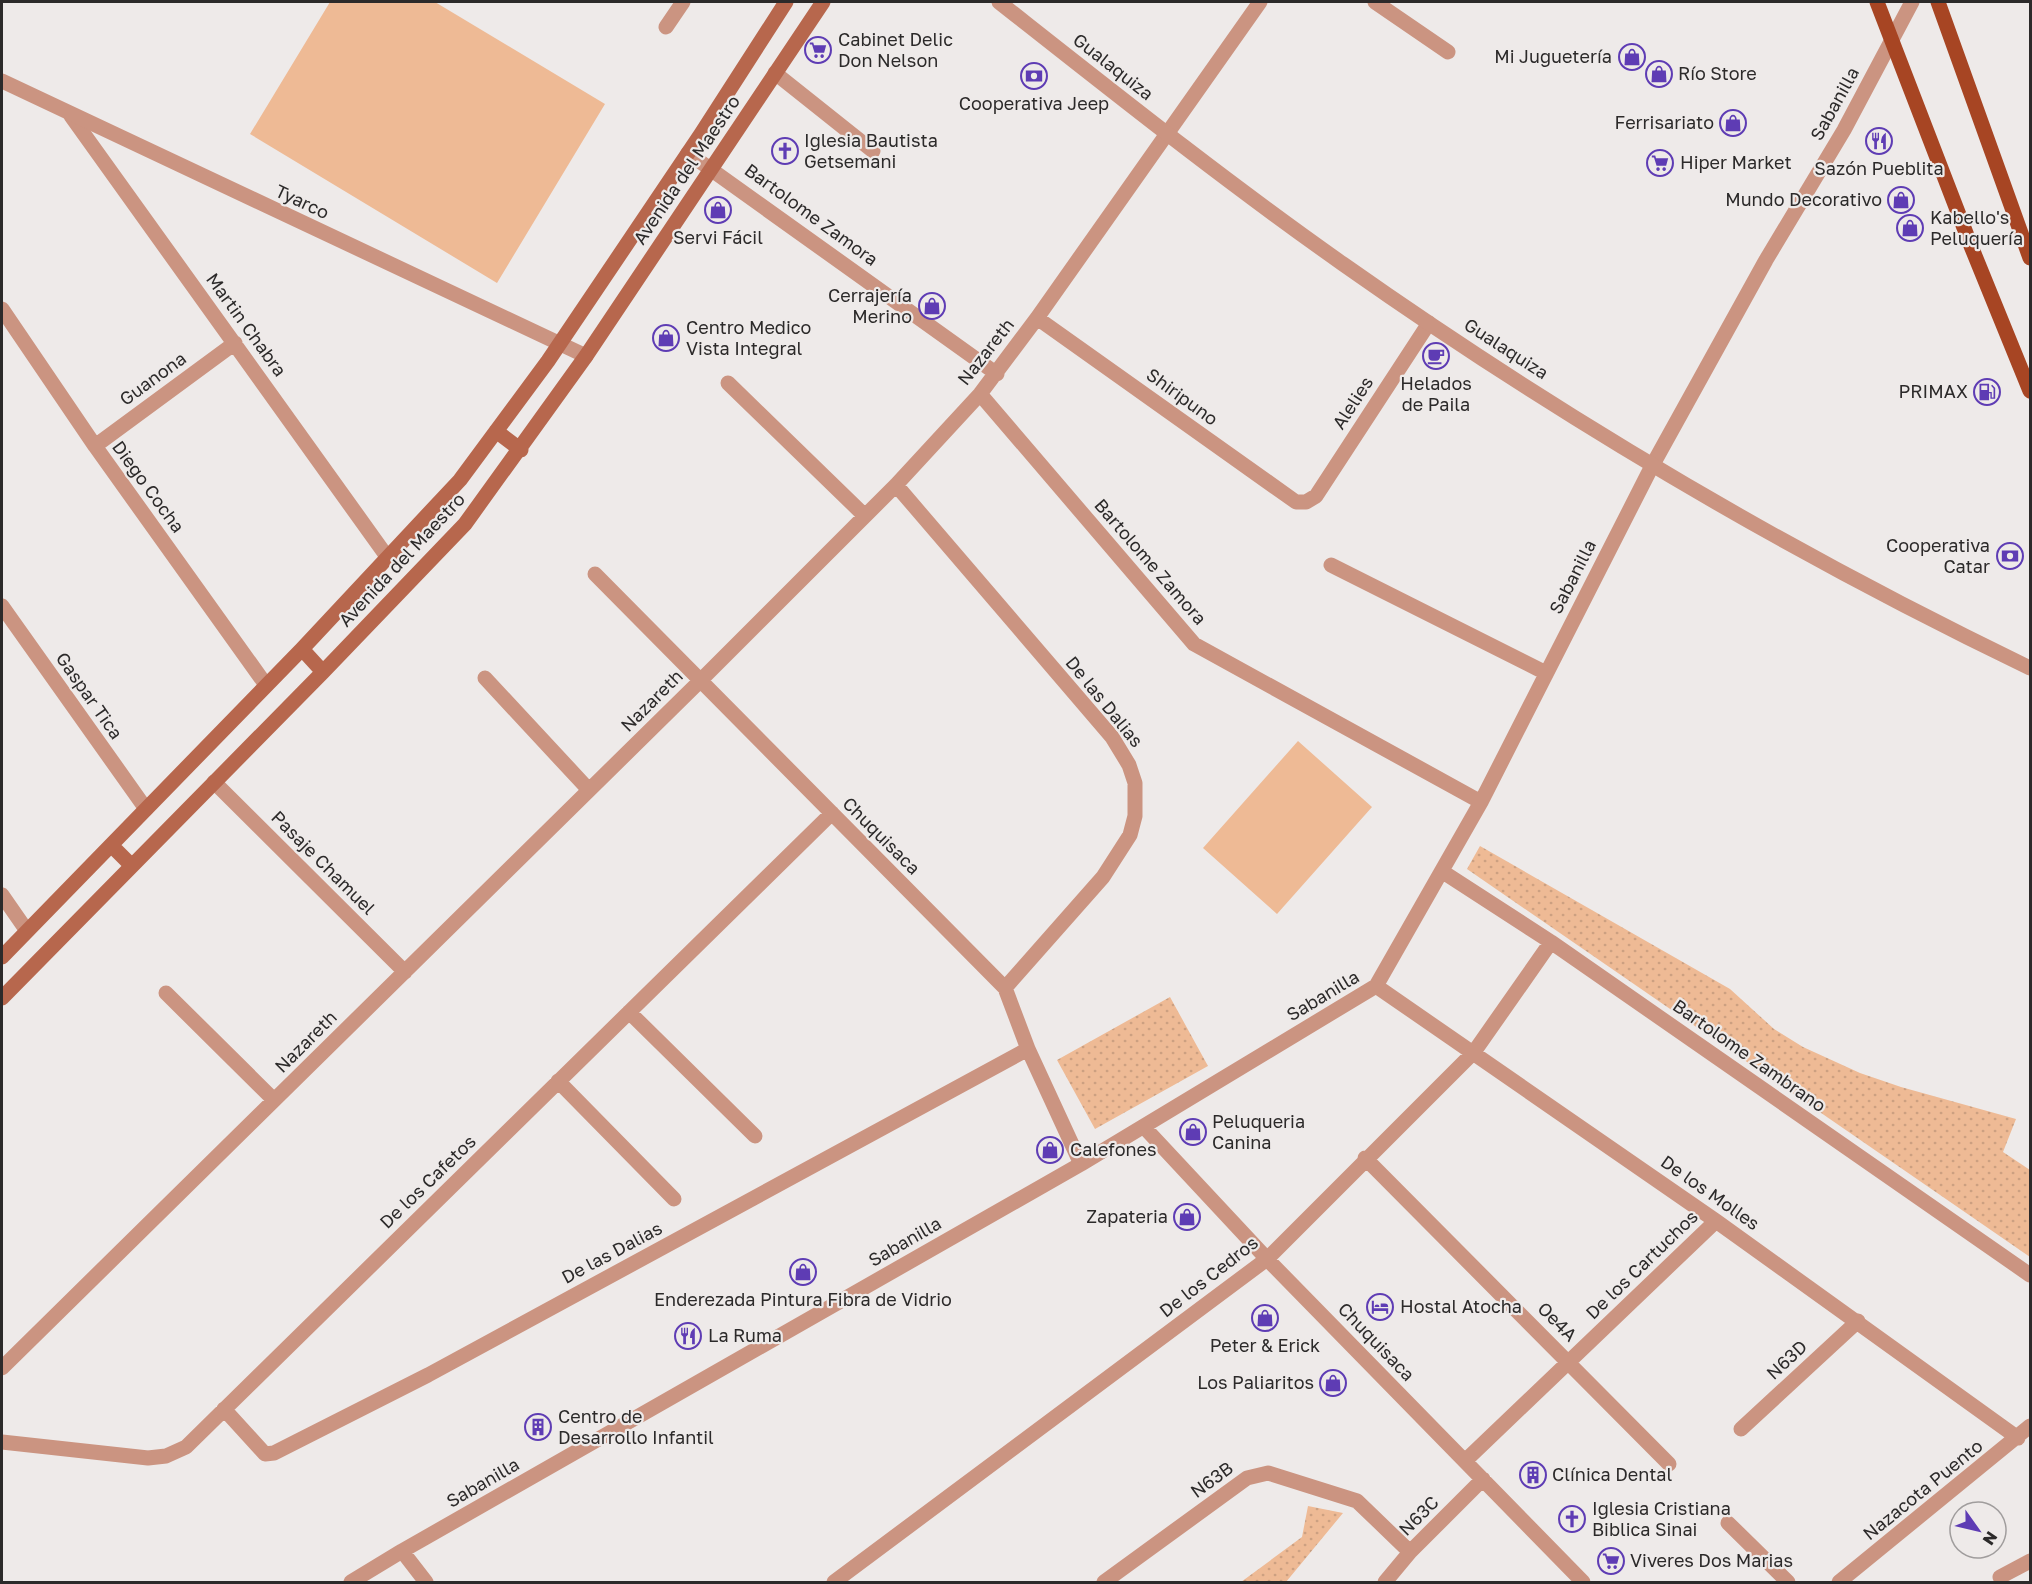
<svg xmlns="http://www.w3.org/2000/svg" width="2032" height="1584" font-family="'Golos Text',sans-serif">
  <defs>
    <pattern id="park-dots" width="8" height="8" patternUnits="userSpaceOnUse" patternTransform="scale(1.5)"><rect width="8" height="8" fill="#eeba95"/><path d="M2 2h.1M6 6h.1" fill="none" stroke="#cca081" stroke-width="1.8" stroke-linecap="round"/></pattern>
  </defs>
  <rect width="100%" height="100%" fill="#eeeae9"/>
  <path fill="#eeba95" d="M330,2h105l170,102 -108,179 -247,-149z
    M1298,741l74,66 -95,107 -74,-66z"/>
  <path fill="url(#park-dots)" d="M1480,846l250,143 44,40 29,18 57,26 41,14 115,32 -13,33 27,18v87l-563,-388z
    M1170,997l38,69 -113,63 -38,-69z
    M1308,1506l35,7 -57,69h-45l61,-45z"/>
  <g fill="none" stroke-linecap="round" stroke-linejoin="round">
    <path stroke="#cb9481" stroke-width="15" d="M1375,2l73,50
      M666,27l17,-25
      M775,73l98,78
      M71,116l317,442
      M688,153l309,221
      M2,309l93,137 171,239
      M1037,318l259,184h10l10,-6 113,-173
      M728,383l137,133
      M980,394l214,250 287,158
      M95,446l140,-103
      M896,485l216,252 17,28 6,18v33l-5,19 -27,42 -98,111
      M1331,565l215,108
      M595,574l410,414 23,61 53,115
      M2,606l144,203
      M485,678l104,112
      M214,782l191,190
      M1443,872l108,70 479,333
      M2,895l25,36
      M1376,986l340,235 302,217
      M166,993l108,107
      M629,1012l126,124
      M558,1081l116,118
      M1144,1127l123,132 316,323
      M1365,1158l304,306
      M2,1368l697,-686 197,-197 84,-91 57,-76 223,-316
      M224,1409l41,45 9,-1 154,-78 600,-326
      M1741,1429l117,-108
      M2,1442l146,16 18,-2 20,-9 646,-634
      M1465,1461l251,-240
      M1728,1523l60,59
      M402,1551l24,31
      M2000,1577l30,-16
      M351,1582l51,-31 679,-387 295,-178 105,-184 171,-336 114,-206 78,-130 68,-128
      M834,1582l433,-323 207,-207 77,-110
      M1104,1582l143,-104 21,-5 89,28 53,51
      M1385,1582l25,-30 73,-73
      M1839,1582l191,-156"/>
    <path stroke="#cb9481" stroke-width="15" d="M999,2c113,89 226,179 344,262 217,153 448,289 687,404
      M2,81l584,275"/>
    <path stroke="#b7674d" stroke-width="15" d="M496,431l25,19
      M302,649l21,23
      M111,845l21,21
      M2,957l300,-308 158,-169 88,-119 153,-227 85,-132
      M2,998l321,-326 142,-148 121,-168 237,-354"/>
    <path stroke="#a74523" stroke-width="15" d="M1877,2l94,244 59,145
      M1938,2l92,256"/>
  </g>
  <defs>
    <symbol id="supermarket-ring" viewBox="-11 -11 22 22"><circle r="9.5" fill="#eeeae9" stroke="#5e3cb4" stroke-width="1.5"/><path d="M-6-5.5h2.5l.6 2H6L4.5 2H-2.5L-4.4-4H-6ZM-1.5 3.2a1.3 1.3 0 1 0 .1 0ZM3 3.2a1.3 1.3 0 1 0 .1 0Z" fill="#5e3cb4"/></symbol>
    <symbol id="shop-ring" viewBox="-11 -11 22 22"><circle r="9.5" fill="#eeeae9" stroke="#5e3cb4" stroke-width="1.5"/><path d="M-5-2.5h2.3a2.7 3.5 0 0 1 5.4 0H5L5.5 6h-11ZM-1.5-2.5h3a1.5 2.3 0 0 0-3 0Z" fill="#5e3cb4"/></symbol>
    <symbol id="bank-ring" viewBox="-11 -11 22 22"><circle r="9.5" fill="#eeeae9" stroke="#5e3cb4" stroke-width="1.5"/><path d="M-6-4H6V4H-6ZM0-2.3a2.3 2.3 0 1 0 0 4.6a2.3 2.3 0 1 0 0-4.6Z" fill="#5e3cb4"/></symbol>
    <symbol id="restaurant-ring" viewBox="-11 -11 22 22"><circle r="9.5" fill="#eeeae9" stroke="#5e3cb4" stroke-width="1.5"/><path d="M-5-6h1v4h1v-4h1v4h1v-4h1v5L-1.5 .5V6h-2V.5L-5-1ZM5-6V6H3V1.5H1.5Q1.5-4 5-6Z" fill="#5e3cb4"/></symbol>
    <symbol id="church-ring" viewBox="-11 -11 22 22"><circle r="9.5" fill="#eeeae9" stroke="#5e3cb4" stroke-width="1.5"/><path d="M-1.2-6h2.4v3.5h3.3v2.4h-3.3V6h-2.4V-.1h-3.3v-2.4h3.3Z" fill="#5e3cb4"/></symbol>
    <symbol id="cafe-ring" viewBox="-11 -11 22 22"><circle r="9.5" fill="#eeeae9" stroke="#5e3cb4" stroke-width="1.5"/><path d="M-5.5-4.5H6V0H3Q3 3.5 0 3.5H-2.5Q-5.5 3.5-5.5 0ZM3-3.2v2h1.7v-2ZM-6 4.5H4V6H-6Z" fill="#5e3cb4"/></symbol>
    <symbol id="fuel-ring" viewBox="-11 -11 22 22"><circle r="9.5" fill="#eeeae9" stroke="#5e3cb4" stroke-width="1.5"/><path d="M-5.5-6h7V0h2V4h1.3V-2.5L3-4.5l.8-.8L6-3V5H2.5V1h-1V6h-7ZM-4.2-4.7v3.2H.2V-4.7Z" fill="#5e3cb4"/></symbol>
    <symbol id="hotel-ring" viewBox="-11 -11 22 22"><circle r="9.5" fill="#eeeae9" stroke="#5e3cb4" stroke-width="1.5"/><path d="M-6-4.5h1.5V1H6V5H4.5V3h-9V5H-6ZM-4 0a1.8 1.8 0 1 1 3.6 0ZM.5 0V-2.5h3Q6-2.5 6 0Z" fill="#5e3cb4"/></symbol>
    <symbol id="building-ring" viewBox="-11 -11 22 22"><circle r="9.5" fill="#eeeae9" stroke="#5e3cb4" stroke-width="1.5"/><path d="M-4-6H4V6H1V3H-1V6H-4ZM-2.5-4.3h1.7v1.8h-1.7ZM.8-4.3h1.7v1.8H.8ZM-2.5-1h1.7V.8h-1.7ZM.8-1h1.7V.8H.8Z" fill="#5e3cb4"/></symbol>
  </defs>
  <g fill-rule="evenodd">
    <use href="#supermarket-ring" x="803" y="35" width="30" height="30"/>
    <use href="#shop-ring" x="1617" y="42" width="30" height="30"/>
    <use href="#shop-ring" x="1644" y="59" width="30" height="30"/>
    <use href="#bank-ring" x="1019" y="61" width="30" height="30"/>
    <use href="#shop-ring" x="1718" y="108" width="30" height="30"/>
    <use href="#restaurant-ring" x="1864" y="126" width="30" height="30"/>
    <use href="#church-ring" x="770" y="136" width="30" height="30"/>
    <use href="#supermarket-ring" x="1645" y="148" width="30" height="30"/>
    <use href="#shop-ring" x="1886" y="185" width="30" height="30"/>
    <use href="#shop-ring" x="703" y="195" width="30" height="30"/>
    <use href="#shop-ring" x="1895" y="213" width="30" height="30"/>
    <use href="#shop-ring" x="917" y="291" width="30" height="30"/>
    <use href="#shop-ring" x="651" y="323" width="30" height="30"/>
    <use href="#cafe-ring" x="1421" y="341" width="30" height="30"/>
    <use href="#fuel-ring" x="1972" y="377" width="30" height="30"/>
    <use href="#bank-ring" x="1995" y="541" width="30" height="30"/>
    <use href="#shop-ring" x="1178" y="1117" width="30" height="30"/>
    <use href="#shop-ring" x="1035" y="1135" width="30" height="30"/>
    <use href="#shop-ring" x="1172" y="1202" width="30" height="30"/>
    <use href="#shop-ring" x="788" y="1257" width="30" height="30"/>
    <use href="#hotel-ring" x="1365" y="1292" width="30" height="30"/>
    <use href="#shop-ring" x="1250" y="1303" width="30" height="30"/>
    <use href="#restaurant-ring" x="673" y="1321" width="30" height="30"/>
    <use href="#shop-ring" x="1318" y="1368" width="30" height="30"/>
    <use href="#building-ring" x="523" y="1412" width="30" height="30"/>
    <use href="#building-ring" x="1518" y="1460" width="30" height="30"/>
    <use href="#church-ring" x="1557" y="1504" width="30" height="30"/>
    <use href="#supermarket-ring" x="1596" y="1546" width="30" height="30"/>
  </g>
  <g text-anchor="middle" stroke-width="4.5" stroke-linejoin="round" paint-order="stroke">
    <g font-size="18" fill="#2c2a2a" stroke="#eeeae9" text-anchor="start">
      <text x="838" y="46">Cabinet Delic<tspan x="838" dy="21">Don Nelson</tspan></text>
      <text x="1612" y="63" text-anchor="end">Mi Juguetería</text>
      <text x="1678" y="80">Río Store</text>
      <text x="1034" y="110" text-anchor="middle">Cooperativa Jeep</text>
      <text x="1714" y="129" text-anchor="end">Ferrisariato</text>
      <text x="804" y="147">Iglesia Bautista<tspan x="804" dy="21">Getsemani</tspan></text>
      <text x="1680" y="169">Hiper Market</text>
      <text x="1879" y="175" text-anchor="middle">Sazón Pueblita</text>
      <text x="1882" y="206" text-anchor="end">Mundo Decorativo</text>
      <text x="1930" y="224">Kabello's<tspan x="1930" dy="21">Peluquería</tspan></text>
      <text x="718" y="244" text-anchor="middle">Servi Fácil</text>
      <text x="912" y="302" text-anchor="end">Cerrajería<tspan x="912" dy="21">Merino</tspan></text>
      <text x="686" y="334">Centro Medico<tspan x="686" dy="21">Vista Integral</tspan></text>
      <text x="1436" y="390" text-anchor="middle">Helados<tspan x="1436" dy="21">de Paila</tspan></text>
      <text x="1968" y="398" text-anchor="end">PRIMAX</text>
      <text x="1990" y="552" text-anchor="end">Cooperativa<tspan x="1990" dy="21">Catar</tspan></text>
      <text x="1212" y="1128">Peluqueria<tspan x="1212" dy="21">Canina</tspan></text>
      <text x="1070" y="1156">Calefones</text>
      <text x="1168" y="1223" text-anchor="end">Zapateria</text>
      <text x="803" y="1306" text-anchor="middle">Enderezada Pintura Fibra de Vidrio</text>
      <text x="1400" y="1313">Hostal Atocha</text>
      <text x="708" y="1342">La Ruma</text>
      <text x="1265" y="1352" text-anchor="middle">Peter &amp; Erick</text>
      <text x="1314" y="1389" text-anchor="end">Los Paliaritos</text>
      <text x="558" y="1423">Centro de<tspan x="558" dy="21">Desarrollo Infantil</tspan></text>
      <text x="1552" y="1481">Clínica Dental</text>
      <text x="1592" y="1515">Iglesia Cristiana<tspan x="1592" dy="21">Biblica Sinai</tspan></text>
      <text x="1630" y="1567">Viveres Dos Marias</text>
    </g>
    <g font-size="18" fill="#2c2a2a" stroke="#eeeae9">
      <text transform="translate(1113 67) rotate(38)" y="6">Gualaquiza</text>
      <text transform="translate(1835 104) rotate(-61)" y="6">Sabanilla</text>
      <text transform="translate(687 170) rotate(-56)" y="6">Avenida del Maestro</text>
      <text transform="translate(302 202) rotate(25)" y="6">Tyarco</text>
      <text transform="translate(811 215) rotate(36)" y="6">Bartolome Zamora</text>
      <text transform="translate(246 325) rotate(54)" y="6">Martin Chabra</text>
      <text transform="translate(1506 349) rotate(33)" y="6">Gualaquiza</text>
      <text transform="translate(986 352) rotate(-52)" y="6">Nazareth</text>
      <text transform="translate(153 379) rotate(-36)" y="6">Guanona</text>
      <text transform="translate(1182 397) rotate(36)" y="6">Shiripuno</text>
      <text transform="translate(1353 403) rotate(-57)" y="6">Alelies</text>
      <text transform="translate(148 487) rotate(54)" y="6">Diego Cocha</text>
      <text transform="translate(402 560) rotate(-47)" y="6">Avenida del Maestro</text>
      <text transform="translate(1150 562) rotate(49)" y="6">Bartolome Zamora</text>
      <text transform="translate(1573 577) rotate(-63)" y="6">Sabanilla</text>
      <text transform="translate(89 696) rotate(55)" y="6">Gaspar Tica</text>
      <text transform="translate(652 701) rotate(-45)" y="6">Nazareth</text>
      <text transform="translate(1104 702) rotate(51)" y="6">De las Dalias</text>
      <text transform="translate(881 836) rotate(45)" y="6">Chuquisaca</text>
      <text transform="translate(323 863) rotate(45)" y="6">Pasaje Chamuel</text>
      <text transform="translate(1323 996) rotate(-31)" y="6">Sabanilla</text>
      <text transform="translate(306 1042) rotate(-45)" y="6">Nazareth</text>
      <text transform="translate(1749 1056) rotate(35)" y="6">Bartolome Zambrano</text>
      <text transform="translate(428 1182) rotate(-44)" y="6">De los Cafetos</text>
      <text transform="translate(1710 1193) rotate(35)" y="6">De los Molles</text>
      <text transform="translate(905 1242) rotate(-30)" y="6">Sabanilla</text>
      <text transform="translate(612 1253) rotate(-28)" y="6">De las Dalias</text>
      <text transform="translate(1642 1265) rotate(-44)" y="6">De los Cartuchos</text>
      <text transform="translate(1209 1277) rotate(-38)" y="6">De los Cedros</text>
      <text transform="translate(1557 1322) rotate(45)" y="6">Oe4A</text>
      <text transform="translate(1376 1342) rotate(46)" y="6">Chuquisaca</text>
      <text transform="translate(1787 1360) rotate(-43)" y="6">N63D</text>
      <text transform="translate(1212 1480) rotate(-36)" y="6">N63B</text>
      <text transform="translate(483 1483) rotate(-30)" y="6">Sabanilla</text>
      <text transform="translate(1923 1490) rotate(-39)" y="6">Nazacota Puento</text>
      <text transform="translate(1419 1516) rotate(-45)" y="6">N63C</text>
    </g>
  </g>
  <rect width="2032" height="1584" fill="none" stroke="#2c2a2a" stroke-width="6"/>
  <g transform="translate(1978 1530) rotate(124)"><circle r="28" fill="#eeeae9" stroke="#a09d9d" stroke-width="1.5"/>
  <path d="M0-4.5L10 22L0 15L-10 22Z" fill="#5e3cb4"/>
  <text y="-9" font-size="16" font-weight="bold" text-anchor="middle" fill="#2c2a2a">N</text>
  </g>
</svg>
